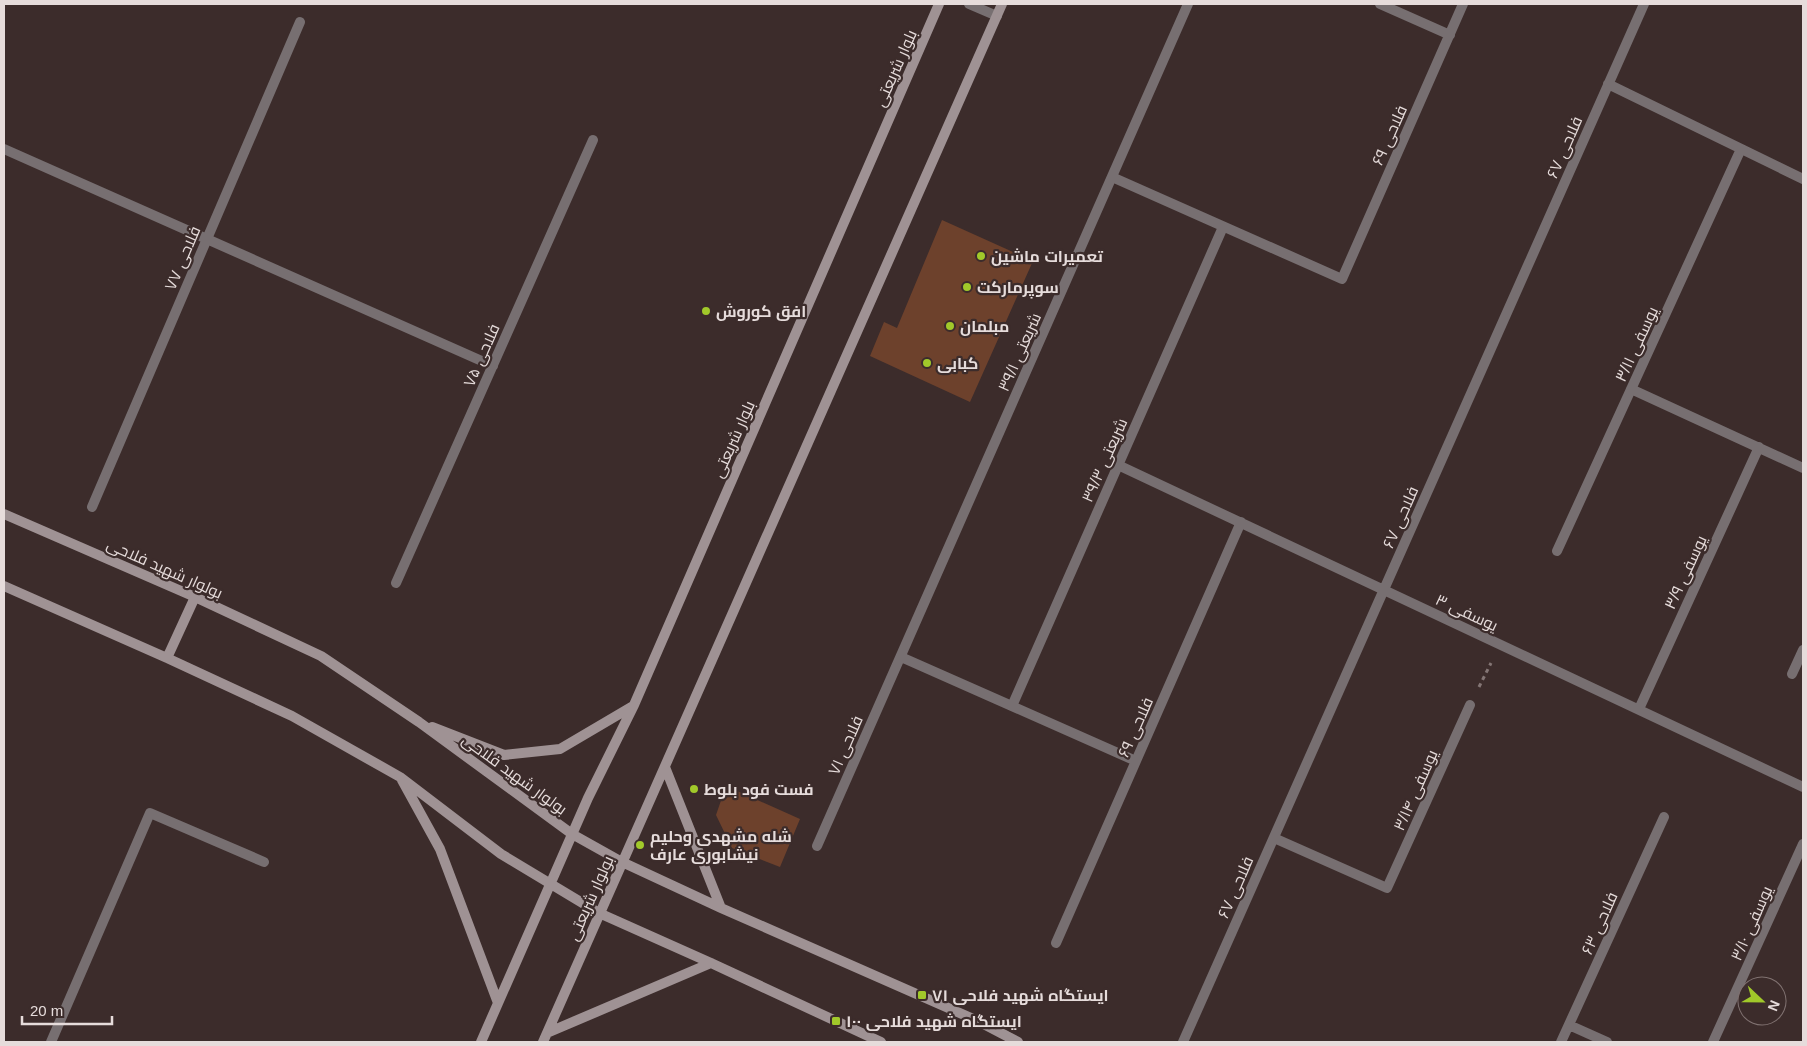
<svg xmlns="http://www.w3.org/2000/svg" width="1807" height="1046" font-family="Arial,Cairo,sans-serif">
  <rect width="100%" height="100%" fill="#3c2c2b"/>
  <path fill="#6d412c" d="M942,220l91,41 -63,141 -100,-46 14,-34 13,6z
    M726,786l74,33 -20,48 -48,-19 -16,-33z"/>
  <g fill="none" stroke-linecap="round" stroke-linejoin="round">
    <path stroke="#847675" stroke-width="3" stroke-dasharray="4 4" stroke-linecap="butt" d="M1479,687l12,-24"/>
    <path stroke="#776f71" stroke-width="10" d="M51,1042l99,-229 114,49"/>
    <path stroke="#776f71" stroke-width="10" d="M969,4l28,12
      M1380,4l70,31
      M1608,84l195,95
      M4,149l489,217
      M1112,177l230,102 121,-275
      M1631,389l172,79
      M1118,465l685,322
      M92,507l208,-485
      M1557,551l184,-402
      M396,583l197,-443
      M901,657l235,104
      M1792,674l11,-24
      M1012,706l211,-479
      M1639,709l120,-262
      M1274,838l113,50 83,-183
      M817,846l371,-842
      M1056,943l185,-421
      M1569,1025l38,17
      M1183,1042l461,-1038
      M1561,1042l103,-225
      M1713,1042l90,-198"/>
    <path stroke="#9f9294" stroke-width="10" d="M4,514l191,83 126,59 98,66 153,112 50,28 99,46 257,113 40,21
      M4,586l163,72 125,58 108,61 101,77 98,59 112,50 170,79
      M167,658l28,-61
      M432,727l72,28 56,-6 73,-43
      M665,767l56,141
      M402,780l38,69 58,154
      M547,1033l164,-70
      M481,1042l107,-244 46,-93 305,-701
      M543,1042l459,-1038"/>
  </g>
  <g fill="#a1c92a" stroke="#3c2c2b" stroke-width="2">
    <circle cx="981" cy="256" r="5"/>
    <circle cx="967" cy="287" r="5"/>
    <circle cx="706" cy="311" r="5"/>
    <circle cx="950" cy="326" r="5"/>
    <circle cx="927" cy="363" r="5"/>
    <circle cx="694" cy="789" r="5"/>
    <circle cx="640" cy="845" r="5"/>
    <rect x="917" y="990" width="10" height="10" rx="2.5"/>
    <rect x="831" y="1016" width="10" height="10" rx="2.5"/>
  </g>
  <g text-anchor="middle" stroke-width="4.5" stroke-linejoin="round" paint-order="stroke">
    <g font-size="16" fill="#e6dcdb" stroke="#3c2c2b">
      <text transform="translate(895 68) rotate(-66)" y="6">بلوار شریعتی</text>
      <text transform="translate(1389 135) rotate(-66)" y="6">فلاحی ۶۹</text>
      <text transform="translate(1564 147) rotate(-66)" y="6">فلاحی ۶۷</text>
      <text transform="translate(182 258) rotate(-67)" y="6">فلاحی ۷۷</text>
      <text transform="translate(1636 344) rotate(-65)" y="6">یوسفی ۳/۱۱</text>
      <text transform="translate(1019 352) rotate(-66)" y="6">شریعتی ۳۹/۱</text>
      <text transform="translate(481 355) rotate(-66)" y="6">فلاحی ۷۵</text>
      <text transform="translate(733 439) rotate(-66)" y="6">بلوار شریعتی</text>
      <text transform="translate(1104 460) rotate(-66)" y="6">شریعتی ۳۹/۳</text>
      <text transform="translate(1400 517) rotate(-66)" y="6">فلاحی ۶۷</text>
      <text transform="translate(165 568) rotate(24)" y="6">بولوار شهید فلاحی</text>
      <text transform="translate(1685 572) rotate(-65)" y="6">یوسفی ۳/۹</text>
      <text transform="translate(1467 612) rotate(25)" y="6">یوسفی ۳</text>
      <text transform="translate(1135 727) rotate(-66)" y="6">فلاحی ۶۹</text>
      <text transform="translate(845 745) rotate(-66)" y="6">فلاحی ۷۱</text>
      <text transform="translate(515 774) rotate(36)" y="6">بولوار شهید فلاحی</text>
      <text transform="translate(1415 790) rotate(-66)" y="6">یوسفی ۳/۱۴</text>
      <text transform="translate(1235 887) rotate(-66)" y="6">فلاحی ۶۷</text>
      <text transform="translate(590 898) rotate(-66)" y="6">بولوار شریعتی</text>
      <text transform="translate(1599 923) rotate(-66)" y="6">فلاحی ۶۳</text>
      <text transform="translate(1751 923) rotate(-66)" y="6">یوسفی ۳/۱۰</text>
    </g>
    <g font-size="16" font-weight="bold" fill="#e6dcdb" stroke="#3c2c2b" text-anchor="start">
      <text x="991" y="262">تعمیرات ماشین</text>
      <text x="977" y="293">سوپرمارکت</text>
      <text x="716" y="317">افق کوروش</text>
      <text x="960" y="332">مبلمان</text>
      <text x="937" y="369">کبابی</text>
      <text x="704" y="795">فست فود بلوط</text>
      <text x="650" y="842">شله مشهدی وحلیم<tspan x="650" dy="18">نیشابوری عارف</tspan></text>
      <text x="932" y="1001">ایستگاه شهید فلاحی ۷۱</text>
      <text x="846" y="1027">ایستگاه شهید فلاحی ۱۰۰</text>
    </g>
  </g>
  <rect width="1807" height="1046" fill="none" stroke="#e6dcdb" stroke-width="10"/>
  <g transform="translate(1762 1001) rotate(112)"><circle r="24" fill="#3c2c2b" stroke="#807271"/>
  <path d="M0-4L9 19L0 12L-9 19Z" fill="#a1c92a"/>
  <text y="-8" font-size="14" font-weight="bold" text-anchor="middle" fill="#e6dcdb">N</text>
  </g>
  <path d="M22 1016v8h90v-8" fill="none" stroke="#e6dcdb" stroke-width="2.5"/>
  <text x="30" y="1016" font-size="15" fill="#e6dcdb" stroke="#3c2c2b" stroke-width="4" paint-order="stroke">20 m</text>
</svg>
